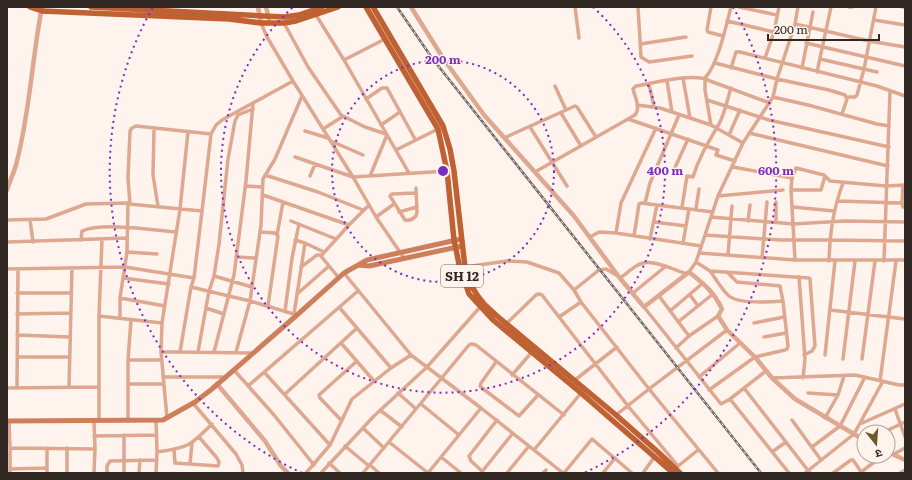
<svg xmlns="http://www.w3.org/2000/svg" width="912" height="480" font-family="Literata,'Noto Sans Devanagari',serif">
  <rect width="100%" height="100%" fill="#fff3ee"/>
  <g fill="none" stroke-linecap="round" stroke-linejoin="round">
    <path stroke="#dda790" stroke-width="3.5" d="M575,7l4,31
      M638,7l3,50 8,5 43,-6
      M711,7l-4,23 1,2 15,4
      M739,7l38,8
      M849,7h3
      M902,7h3
      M316,15l28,45 65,113
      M874,20l31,5
      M727,21l47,11
      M261,23l6,14 26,44 60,96 23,40 28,41
      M284,23l24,44 33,48 24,12 21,7
      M795,24l74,17 36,6
      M806,43l99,23
      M640,44l46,-7
      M765,58l9,-26 5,-25
      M820,59l57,13
      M344,60l41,-21
      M715,63l62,16 52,11 16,5 2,4 -5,15
      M731,68l5,-16h4l137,34 28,10
      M802,68l11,-56
      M817,72l14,-65
      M683,78l7,40
      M667,81l5,31
      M649,84l5,23
      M555,86l11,24
      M773,97l35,8 69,19 12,2
      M847,97h8l2,-2 7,-26 12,-62
      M366,99l16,-11h5l28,51
      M707,100l62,20 120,27
      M637,105l23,3 51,17 32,18
      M561,113l20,33
      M628,119l90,31 -2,5 19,6
      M381,125l19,-13
      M711,125l-6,-35v-12c13,-14 21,-52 26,-71
      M530,127l37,59
      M154,129l-1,46 5,31
      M323,129l19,-12
      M305,131l23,7
      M749,133l139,33
      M729,135l11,-25
      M504,138l71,-32 2,1 19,30
      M331,141l32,14
      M396,150l42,-21
      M295,157l58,20 94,-6
      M733,167l59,11
      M535,172l100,-57c6,-7 0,-18 -2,-26l3,-3c18,-3 59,-14 74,-5l60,22
      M673,172l15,-33
      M265,175l53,17 45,18
      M310,176l5,-12
      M370,176l17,-41
      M903,185l-1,18 1,4h2
      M246,186l16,1
      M416,188l1,24c0,6 -7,9 -12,8l-15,-24 2,-2 24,-1
      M792,190h29l4,-14
      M263,195l86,30
      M718,196l65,-6
      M837,201l65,2
      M776,202v20
      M645,203l5,-20 29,-68
      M129,204l73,7 -8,67
      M130,204l-2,-26 2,-47 2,-3 4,-2 75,8
      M682,207l5,-31 6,1c6,-20 16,-36 26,-53 6,-11 8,-24 12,-36
      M793,207l41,4
      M696,209l3,-20
      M202,211l9,-77 5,-9 6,-5 71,-39
      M399,212l18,-5
      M376,217l18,-13
      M711,217l82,7 52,-3 60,1
      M7,220l39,-1 40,-15 42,-1 -1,49 -7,46v20
      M30,220l3,22
      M291,221l45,18
      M748,221l2,-16
      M654,222l32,4
      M260,232l15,1 3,3 -10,70
      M616,233l5,-30 35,-75
      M277,235l6,-33
      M705,235l76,5h49l75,1
      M634,236l5,-32 2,-1 72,9
      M590,237l9,-5 17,1 85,13
      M650,239l7,-34
      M81,240l1,-9c20,-9 71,-1 94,1
      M295,240l10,3 19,9
      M7,242l120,-4
      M683,243l6,-34
      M127,252l30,2
      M699,253l96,7h110
      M728,255l4,-49
      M321,256l28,-31 20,-20
      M236,257l19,1
      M762,258l5,-56
      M795,260l-4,-71 1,-11 4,-10 28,7 6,6 56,5 19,-1
      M829,261c1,-29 4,-51 14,-78
      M884,261l6,-170
      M696,262l14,9 99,7 1,1 5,67 -3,5 -8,4
      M301,267l16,-12h3l19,23
      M465,267l42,-6 20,1 32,11 15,17 25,-20 7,-1 12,7
      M7,269l118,-2 69,11 -3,9 -11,65 73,1
      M710,271c6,8 12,19 19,25 10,8 42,6 54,5
      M689,272l7,-10 22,-66 25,-53 30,-46 4,-18 18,-55 3,-17
      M344,273l67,82 70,53
      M214,276l38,11
      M799,277l6,82 -2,19
      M123,278l46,6
      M620,278c6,-4 12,-10 18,-13 12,-8 36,5 49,9
      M191,287l59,14 47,14
      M574,290l7,12 68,87 69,84
      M17,293h54
      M633,293l33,-27
      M297,294l32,-28
      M690,295l8,11
      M659,296l30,40
      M120,298l45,8
      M339,307l52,61
      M644,307l77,97 9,-5 36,-28
      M206,308l18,6
      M830,310l75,9
      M285,311l7,-53 7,-34
      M670,311l33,-28
      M17,314l54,-1
      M294,314l11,-71
      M99,316l63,7
      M559,317l22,-15
      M678,322l35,-28
      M754,323l30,-6
      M506,324l30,-29 3,-1 3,1 86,111 50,60
      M17,335l53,2
      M764,337l22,-4
      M341,343l33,38
      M676,348l13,-12 29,-20
      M161,352l1,-29 18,-114 8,-77
      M198,352l11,-61 5,-15 5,-32 9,-85 7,-38 3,-6 15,-6
      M214,352l20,-77 12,-94 7,-77
      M236,352l14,-51 11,-76 2,-46 12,-20 27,-63
      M825,355l10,-94
      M17,357h53
      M843,359l12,-98
      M862,359l13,-98
      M128,360h34
      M496,362l-15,21 -1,3 2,2 37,28 19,-21
      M234,370l40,45 40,50
      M264,372l66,73
      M512,375l20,-23
      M163,377h63
      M699,377l41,-34
      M772,378l83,-3 44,10h6
      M575,380l42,-33
      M880,381l16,-120
      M128,384h36
      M248,386l110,-95
      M17,387l1,-118
      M69,387l3,-119
      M7,388l92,-1
      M744,388l66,85
      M709,390l46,-33 30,-7 2,-1 1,-3 -5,-45 -3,-15 -43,-4 -10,-10
      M398,393l18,16
      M808,393l30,2
      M285,394l72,-66
      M730,399l59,74
      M193,403l43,51 6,11 1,8
      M421,404l38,31
      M895,409l10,28
      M380,410l22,17
      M616,415l33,-26 78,-59
      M167,418l-6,-66h19
      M825,418l13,-23 6,-19
      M94,420l1,29
      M99,420v-104l3,-77
      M128,420v-60l3,-40
      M156,420l1,32 -1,21
      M341,420l-21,-22 -1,-3 38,-34
      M792,420l29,40
      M9,421l1,27 85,1 -1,24
      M860,424l45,-20
      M363,428l21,20
      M884,432l21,-10
      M94,436l62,-1
      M389,442l39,31
      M345,446l24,20
      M812,447l28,-21 25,-49
      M10,448v25
      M47,448v25
      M67,448v25
      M174,450l1,13 43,3 1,-4 -2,-4 -18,-21
      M534,450l47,-57
      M157,452c31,-4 33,-6 55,-28
      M772,452l14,-10
      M894,454l11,-6
      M441,457l20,16
      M329,463l11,10
      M190,464l2,-21
      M370,465l9,8
      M677,467l21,-17
      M10,469l37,-1
      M482,471l-11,-10 -2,-5 28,-36
      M107,473v-7l3,-5 47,-1
      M124,473v-38
      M139,473l1,-13
      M306,473l24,-28 22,-46 39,-31 20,-13
      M321,473l53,-57 53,-49 54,-61
      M363,473l106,-128 3,-1 4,1 88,70
      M428,473l53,-65 82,65
      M481,473l32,-40
      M507,473l22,-27
      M543,473l3,-3
      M564,473l28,-34 40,34
      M603,473l12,-15
      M643,473l12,-17
      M805,473l49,-39 29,-53
      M833,473l18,-13h2l9,13
      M860,473l22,-17
      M900,473l5,-3"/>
    <path stroke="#dda790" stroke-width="4.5" d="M258,7l3,16
      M266,7l3,12
      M411,7l32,51 41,57 90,101 45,61 25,30 45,-35c15,12 25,20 33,37l-4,7 9,14 28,27 17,21 23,21 69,41
      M7,190c3,-10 8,-19 10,-29 13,-50 15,-103 25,-154
      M217,384l48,57 16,25 7,7
      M888,452l17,8"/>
    <path stroke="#cd7f5c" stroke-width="5" d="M359,265l10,1 93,-20
      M7,421l156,-1 32,-18 17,-13 85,-74 47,-42 23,-13 94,-21"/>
    <path stroke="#bf6133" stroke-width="5.5" d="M30,7l12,4 187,8 32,4h23l12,-2 42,-14
      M91,7l193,10 15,-2 23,-8
      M366,7l72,122 9,42 7,69 5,24 10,30 24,26 88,73 92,80
      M373,7l70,119 7,23 4,22 11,96 6,18 6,10 7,9 13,12 119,99 42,37 22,21"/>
    <defs>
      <path id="rail" d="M397,7l35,51 329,415"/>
    </defs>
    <use href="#rail" stroke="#726762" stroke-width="2.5"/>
    <use href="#rail" stroke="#fff3ee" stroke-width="1" stroke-dasharray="3" stroke-linecap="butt"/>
  </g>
  <g fill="none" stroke="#7b2cbf" stroke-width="2" stroke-dasharray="2 4">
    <circle cx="443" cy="171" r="111"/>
    <path d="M593 7A222 222 0 1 1 293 7"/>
    <path d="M302 473A333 333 0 0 1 153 7M733 7A333 333 0 0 1 584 473"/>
  </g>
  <g text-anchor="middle" stroke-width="3" stroke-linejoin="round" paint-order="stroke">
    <rect fill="#fff3ee" stroke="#706560" stroke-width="1" x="441" y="265" width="42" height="22" rx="3"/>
    <g font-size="13" font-weight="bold" fill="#322823">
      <text x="462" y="281">SH 12</text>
    </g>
  </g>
  <circle cx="443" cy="171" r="6" fill="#7b2cbf" stroke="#fff3ee" stroke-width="2"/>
  <g font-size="12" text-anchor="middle" font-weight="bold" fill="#7b2cbf" stroke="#fff3ee" stroke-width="3" stroke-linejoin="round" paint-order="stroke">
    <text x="443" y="64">200 m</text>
    <text x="665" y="175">400 m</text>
    <text x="776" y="175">600 m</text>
  </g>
  <rect width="912" height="480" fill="none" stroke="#322823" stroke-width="16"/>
  <g transform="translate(876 444) rotate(163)"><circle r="19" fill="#fff3ee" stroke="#ada29d"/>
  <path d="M0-3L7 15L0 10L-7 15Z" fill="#6c5927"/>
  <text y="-6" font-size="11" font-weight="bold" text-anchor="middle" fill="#322823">उ</text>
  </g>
  <path d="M768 34v6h111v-6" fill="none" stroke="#322823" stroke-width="2"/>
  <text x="774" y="34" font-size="12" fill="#322823" stroke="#fff3ee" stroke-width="3" paint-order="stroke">200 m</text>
</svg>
